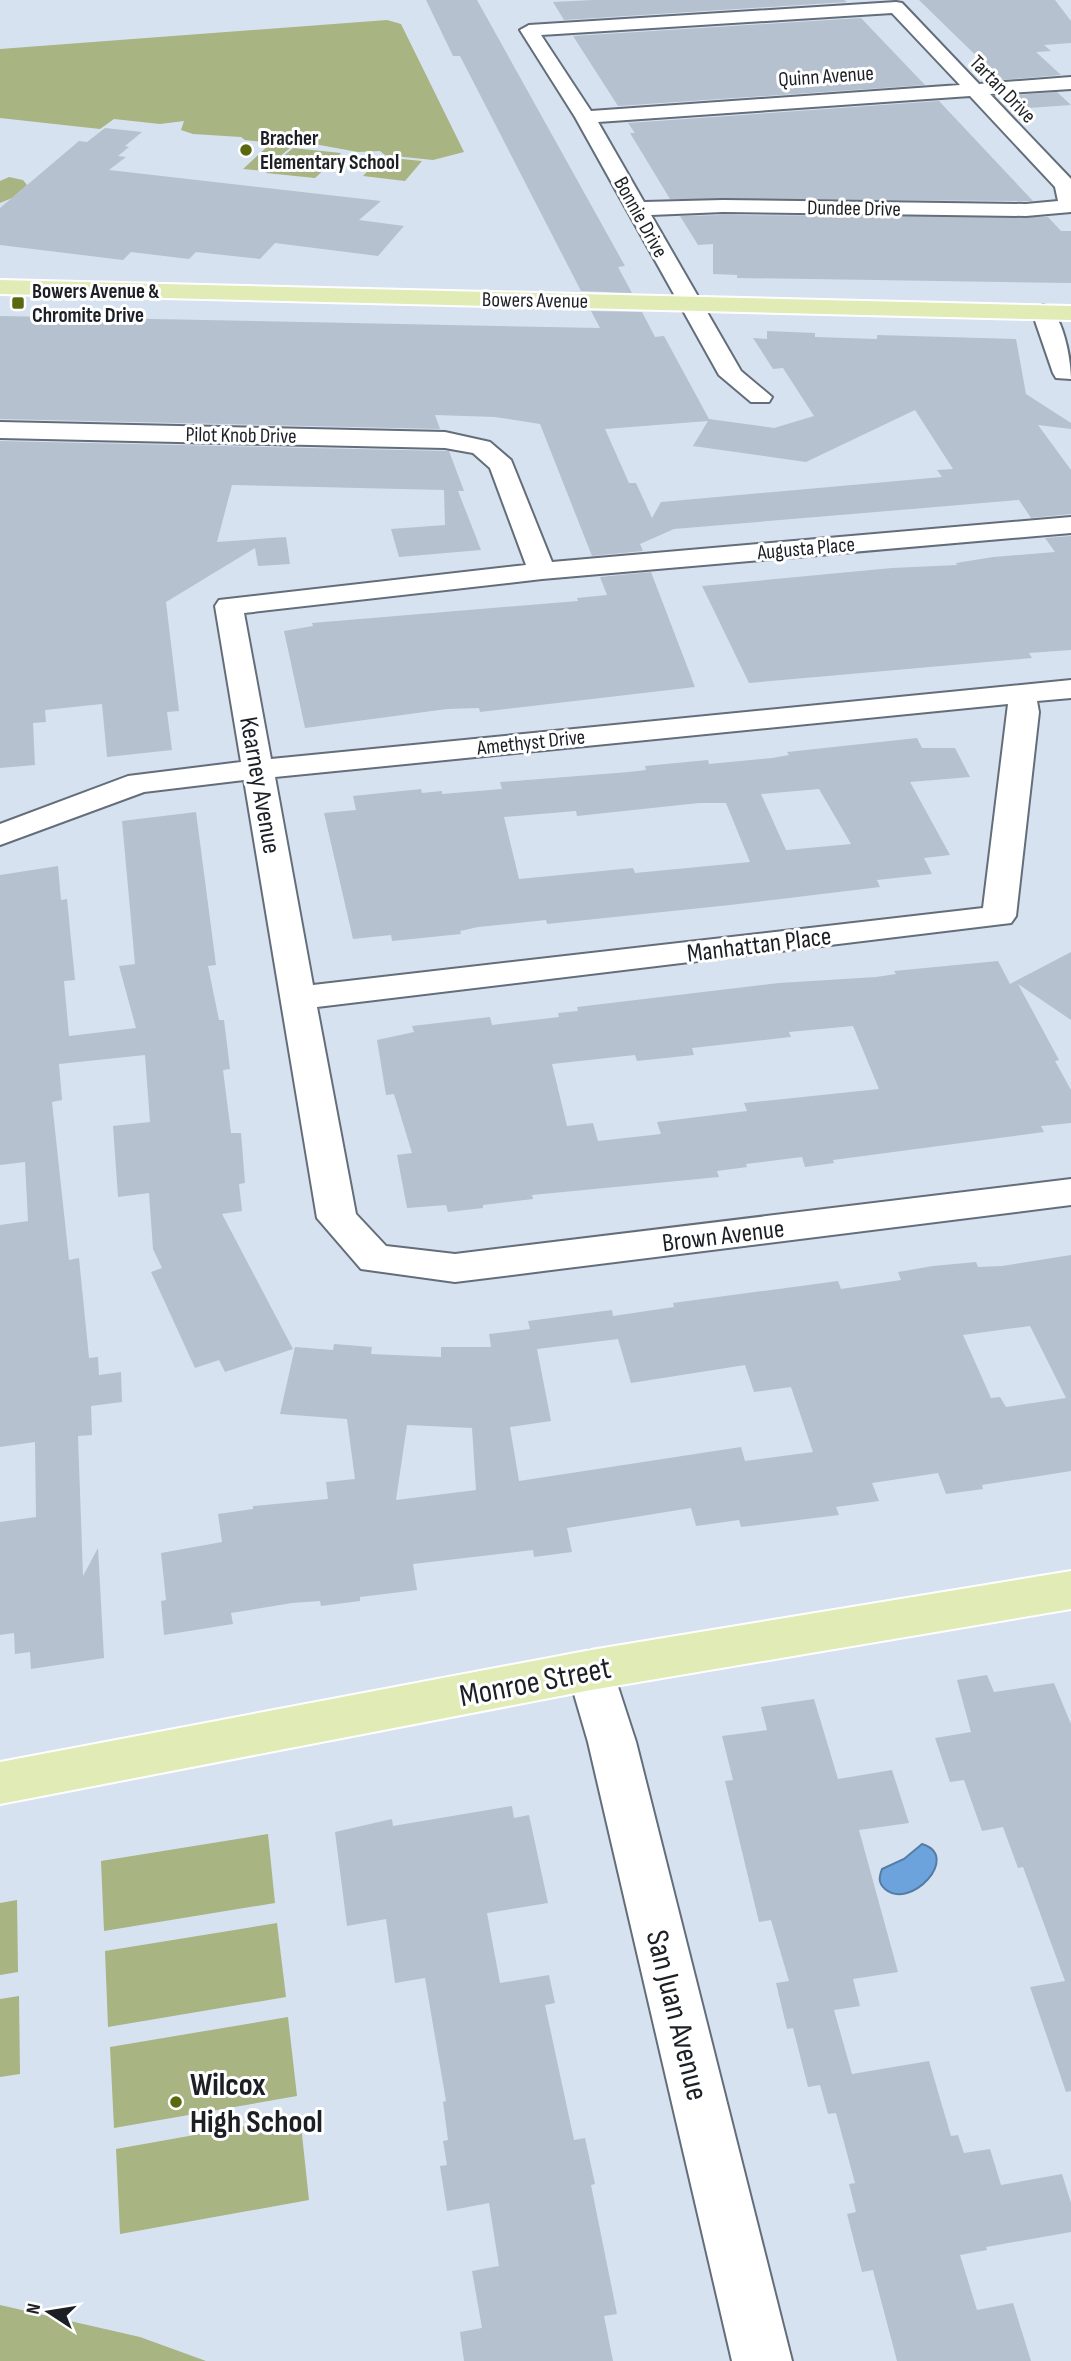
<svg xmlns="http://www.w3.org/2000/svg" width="1071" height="2361" font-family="'Sofia Sans Condensed',sans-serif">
  <rect width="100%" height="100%" fill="#d6e2f0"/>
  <path fill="#a8b481" d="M387,20l14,4 63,128 -31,8 -48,-5 -5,-4 -22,1 -44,-8 -11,2 -58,-6 -4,-3 -48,-3 -12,-4 3,-9 -24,3 -46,-5 -14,10 -100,-11v-69z
    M270,144l21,3 -28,24 -20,-2z
    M293,148l48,5 -12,12 -49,-6z
    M381,157l41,4 -17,20 -42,-5z
    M279,161l49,5 -13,12 -49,-5z
    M9,177l14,3 4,5 -15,13 -12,5v-22z
    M268,1834l7,69 -171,28 -3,-70z
    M17,1900l1,72 -18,3v-72z
    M277,1923l9,74 -178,30 -3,-76z
    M19,1996l1,78 -20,3v-78z
    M288,2017l9,79 -183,32 -4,-81z
    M300,2116l9,84 -189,34 -4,-85z
    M0,2305l140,32 66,24h-206z"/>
  <path fill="#6da3dc" stroke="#557ca5" stroke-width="2" d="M922,1844c40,12 -12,67 -37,45 -7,-6 -6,-12 -3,-20l22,-10z"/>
  <path fill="#b5c1ce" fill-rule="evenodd" d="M426,0h51l148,266 -7,1 14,26 -51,-2 -121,-235h-7z
    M593,0h251l3,2 -283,18 -11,-18z
    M919,0h136l16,21v22l-27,2 7,6 -15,1 25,23 -60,5z
    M861,18l64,67 -307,21 -45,-70z
    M1057,92l14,13 -42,3 -13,-13z
    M939,101l94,100 -363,-2 -40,-66h5l-7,-10z
    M105,128l37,4 -17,14 4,1 -11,9 8,1 -17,13 272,31 -22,19 45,6 -26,30 -103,-13 -15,16 -64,-7 -7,7 -58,-7 -8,8 -123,-15v-37l79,-67 8,1z
    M723,215l325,2 13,14h10v52l-334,-5v-3l-24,-1v-30l-15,1 -18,-29z
    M591,311l51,1 13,25 9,-1 45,83 65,9 40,-12 -31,-48 -10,1 -20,-31 14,1v-8l48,2v4l62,2v-4l139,4 10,55 45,29v6l-33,-4 33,45v44l-40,4 -12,-18 -345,29 -34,15 3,7 -51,5 -52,-132 -45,-7 -60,-2 5,14 -440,-10v-103l600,12zM915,410l38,59 -16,1 5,7 -281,25 -9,16 -16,-35h-7l-24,-54 103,-8 -15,25 113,16z
    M0,441l449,10 15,40h-6l23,59 -82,7 -8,-28 54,-4 -1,-35 -212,-5 -15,57 69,-5 4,27 -32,2 -3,-18 -89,54 13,109 -12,1 5,38 -65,7 -5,-53 -57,6 1,12 -13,1 2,42 -35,3z
    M1071,536v114l-42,3 3,5 -283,25 -47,-97 190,-18 65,-3 -1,-2 37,-6 62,-5 -10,-14z
    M651,572l44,115 -215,25 -1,-4 -32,1 -142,19 -21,-97 29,-5 -1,-3 266,-22 -1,-3 30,-3 -7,-18z
    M917,738l5,10h33l15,29 -60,5 40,73 -26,3 8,16 -55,6 3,7 -150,18 -183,19 -1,-4 -68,7 -18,4 1,3 -69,7 -1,-6 -38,4 -29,-126 32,-3 -3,-14 68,-7 1,4 20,-2v3l60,-5 -2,-7 129,-10 17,-2 -1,-4 63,-6 1,4 63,-6 17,-3 -2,-3zM819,789l32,55 -65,6 -25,-56zM699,803h27l24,59 -115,11 -2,-5 -114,11 -15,-62 72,-6 1,5z
    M196,812l20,153 -8,1 11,54h5l6,49 -7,1 8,63h10l4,50 -6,1 3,27 -20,3 71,135 -68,23 -6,-12 -24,8 -44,-96 11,-4 -9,-19 -4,-56 -31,4 -5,-71 37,-4 -5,-67 -86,9 3,36 -10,2 17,158 10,-2 10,100 9,-1 1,18 22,-3 1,30 -31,4 1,29 -14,1 5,140 15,-28 6,110 -73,11 -1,-17 -15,2 -1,-21 -14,2v-113l36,-5 -1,-75 -35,5v-222l28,-4 -3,-59 -25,3v-290l58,-9 3,34 6,-1 8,81 -11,1 5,55 67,-8 -17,-62 16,-2 -13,-143z
    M1071,952v68l-53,-36 41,76 -4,1 16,29v33l-30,3 3,6 -211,28 1,3 -29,4 -3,-10 -56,7 1,3 -30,4 2,6 -187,18 1,4 -50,6v3l-35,4 -2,-7 -39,3 -10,-53 15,-2 -18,-59 -8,1 -9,-55 37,-8 -2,-6 78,-9 2,8 67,-8 -1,-4 20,-2 -1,-4 202,-24 97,-6 20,-3 -2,-3 104,-10 12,23zM853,1026l26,63 -135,14 3,8 -90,11 4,12 -63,7 -5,-18 -26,3 -15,-62 83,-9 2,6 57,-6 -2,-7 99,-11 -2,-5z
    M1071,1255v216l-89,14 1,4 -37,5 -8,-21 -66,10 7,18 -43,6 3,8 -98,12 -2,-7 -43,6 -5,-18 -124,20 5,24 -38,5 -1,-7 -120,14 4,26 -57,7v4l-39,5 -1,-5 -28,2 -61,10 2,11 -69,11 -3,-34 5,-1 -5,-47 61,-11 -4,-28 35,-5v-3l75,-7 -2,-17 29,-3 -8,-60 -67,-5 15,-67 38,3 1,-6 38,3 -1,7 70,3v-10h50l-2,-13 41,-5 -2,-8 84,-11 1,6 61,-9 -1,-4 165,-22 3,8 60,-9 -3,-8 35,-6 43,-4 2,5 24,-1zM1030,1326l36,72 -60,9 -6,-10 -9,1 -28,-63zM618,1339l13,44 114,-18 9,27 37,-5 22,65 -68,9 -4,-14 -222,34 -9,-54 41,-6 -14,-72zM407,1425l65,3 4,62 -80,10z
    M987,1675l7,17 60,-9 17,41v367l-5,1 -36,-105 35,-6 -42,-114 -5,1 -15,-41 -21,4 -18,-51 -14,2 -15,-44 36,-6 -14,-52z
    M814,1699l24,80 54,-9 17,53 -50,7 39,142 -45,7 7,27 -26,4 18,64 77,-13 22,75 7,-1 6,18 26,-4 11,36 61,-11 9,29v29l-85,15 1,3 -27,5 17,55 36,-7 18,58h-134l-24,-91 -11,2 -15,-58 9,-2 -7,-28 6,-1 -19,-70 -8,1 -8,-29 -12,2 -15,-59 -6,1 -11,-46 13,-2 -18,-61 -12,2 -34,-141 8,-1 -11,-44 45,-6 -6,-23z
    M512,1806l2,12 15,-3 19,88 -61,10 13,70 49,-8 6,28 -10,2 29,135 11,-2 10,46 -4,1 26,129 -13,2 9,45h-149l-4,-29 22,-4 -10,-57 27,-5 -10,-63 -42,8 -7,-45 7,-1 -4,-24 5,-1 -5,-38 3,-1 -21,-123 -30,5 -9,-64 -39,7 -12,-94 57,-13 1,7z"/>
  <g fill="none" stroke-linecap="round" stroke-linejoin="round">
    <defs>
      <path id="minor" d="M896,2l6,1 77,81 92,-7v12l-81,5 81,85v33l-45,4 -303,-4 -72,3 90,156 31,26 -3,5h-18l-32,-27 -144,-258 -55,-87 9,-5zM892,13l68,72 -369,26 -50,-76zM970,96l85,91 3,14 -32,3 -303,-4 -79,2 -46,-80z
        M1043,305c20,5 28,55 28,74l-15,-1 -3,-5 -21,-61z
        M0,422l445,10 45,10 21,18 41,102 519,-45v16l-529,46 -298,34 27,146 800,-79v18l-34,3 2,11 -23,204 -5,7 -694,84 39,207 30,32 69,8 616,-75v26l-616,77 -94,-13 -44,-51 -73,-438 -100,12 -144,53v-21l128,-48 113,-14 -26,-156 4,-6 307,-35 -36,-97 -17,-15 -28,-5 -445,-10zM1008,704l-25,204 -670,77 -38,-208z
        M591,1650l17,6 28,86 156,619h-60l-144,-619 -21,-72 7,-14z"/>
      <path id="major" d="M0,280l1071,26v14l-1071,-26z
        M1071,1571v38l-480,81 -591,114v-42l591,-112z"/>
    </defs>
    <use href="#minor" stroke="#636e7a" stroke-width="4"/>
    <use href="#major" stroke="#fff" stroke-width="4"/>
    <use href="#minor" fill="#fff" fill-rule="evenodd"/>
    <use href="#major" fill="#e0ebb6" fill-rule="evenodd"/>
  </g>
  <g fill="#5a680f" stroke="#fff" stroke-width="2.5">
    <circle cx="246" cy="150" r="7"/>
    <rect x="11" y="296" width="14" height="14" rx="3.5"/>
    <circle cx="176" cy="2102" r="7"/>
  </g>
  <g text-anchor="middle" stroke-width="6" stroke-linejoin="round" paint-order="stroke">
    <g font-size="21" fill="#1c2025" stroke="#fff">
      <text transform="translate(826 76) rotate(-4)" y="7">Quinn Avenue</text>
      <text transform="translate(1003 89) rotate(46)" y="7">Tartan Drive</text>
      <text transform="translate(854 208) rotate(1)" y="7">Dundee Drive</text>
      <text transform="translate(641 217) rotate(61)" y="7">Bonnie Drive</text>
      <text transform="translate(535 300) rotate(1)" y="7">Bowers Avenue</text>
      <text transform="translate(241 435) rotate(1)" y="7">Pilot Knob Drive</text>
      <text transform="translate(806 548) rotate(-5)" y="7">Augusta Place</text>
      <text transform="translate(531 742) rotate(-6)" y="7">Amethyst Drive</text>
    </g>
    <g font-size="21" font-weight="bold" fill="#1c2025" stroke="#fff" text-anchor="start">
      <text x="260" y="145">Bracher<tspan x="260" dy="24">Elementary School</tspan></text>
      <text x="32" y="298">Bowers Avenue &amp;<tspan x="32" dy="24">Chromite Drive</tspan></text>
    </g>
    <g font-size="26" fill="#1c2025" stroke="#fff">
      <text transform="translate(261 785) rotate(80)" y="9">Kearney Avenue</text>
      <text transform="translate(759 944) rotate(-7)" y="9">Manhattan Place</text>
      <text transform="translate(723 1235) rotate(-7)" y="9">Brown Avenue</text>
    </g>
    <g font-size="32" fill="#1c2025" stroke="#fff">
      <text transform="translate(535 1681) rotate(-11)" y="11">Monroe Street</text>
      <text transform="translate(678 2015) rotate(76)" y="11">San Juan Avenue</text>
    </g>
    <g font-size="32" font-weight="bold" fill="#1c2025" stroke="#fff" text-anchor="start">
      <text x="190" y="2095">Wilcox<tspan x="190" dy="37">High School</tspan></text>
    </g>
  </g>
  <g transform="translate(49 2312) rotate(282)" stroke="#ffffff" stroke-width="5" paint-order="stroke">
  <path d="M0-5L12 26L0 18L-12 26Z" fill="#1c2025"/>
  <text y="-10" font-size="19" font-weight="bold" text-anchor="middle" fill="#1c2025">N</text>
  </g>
</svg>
